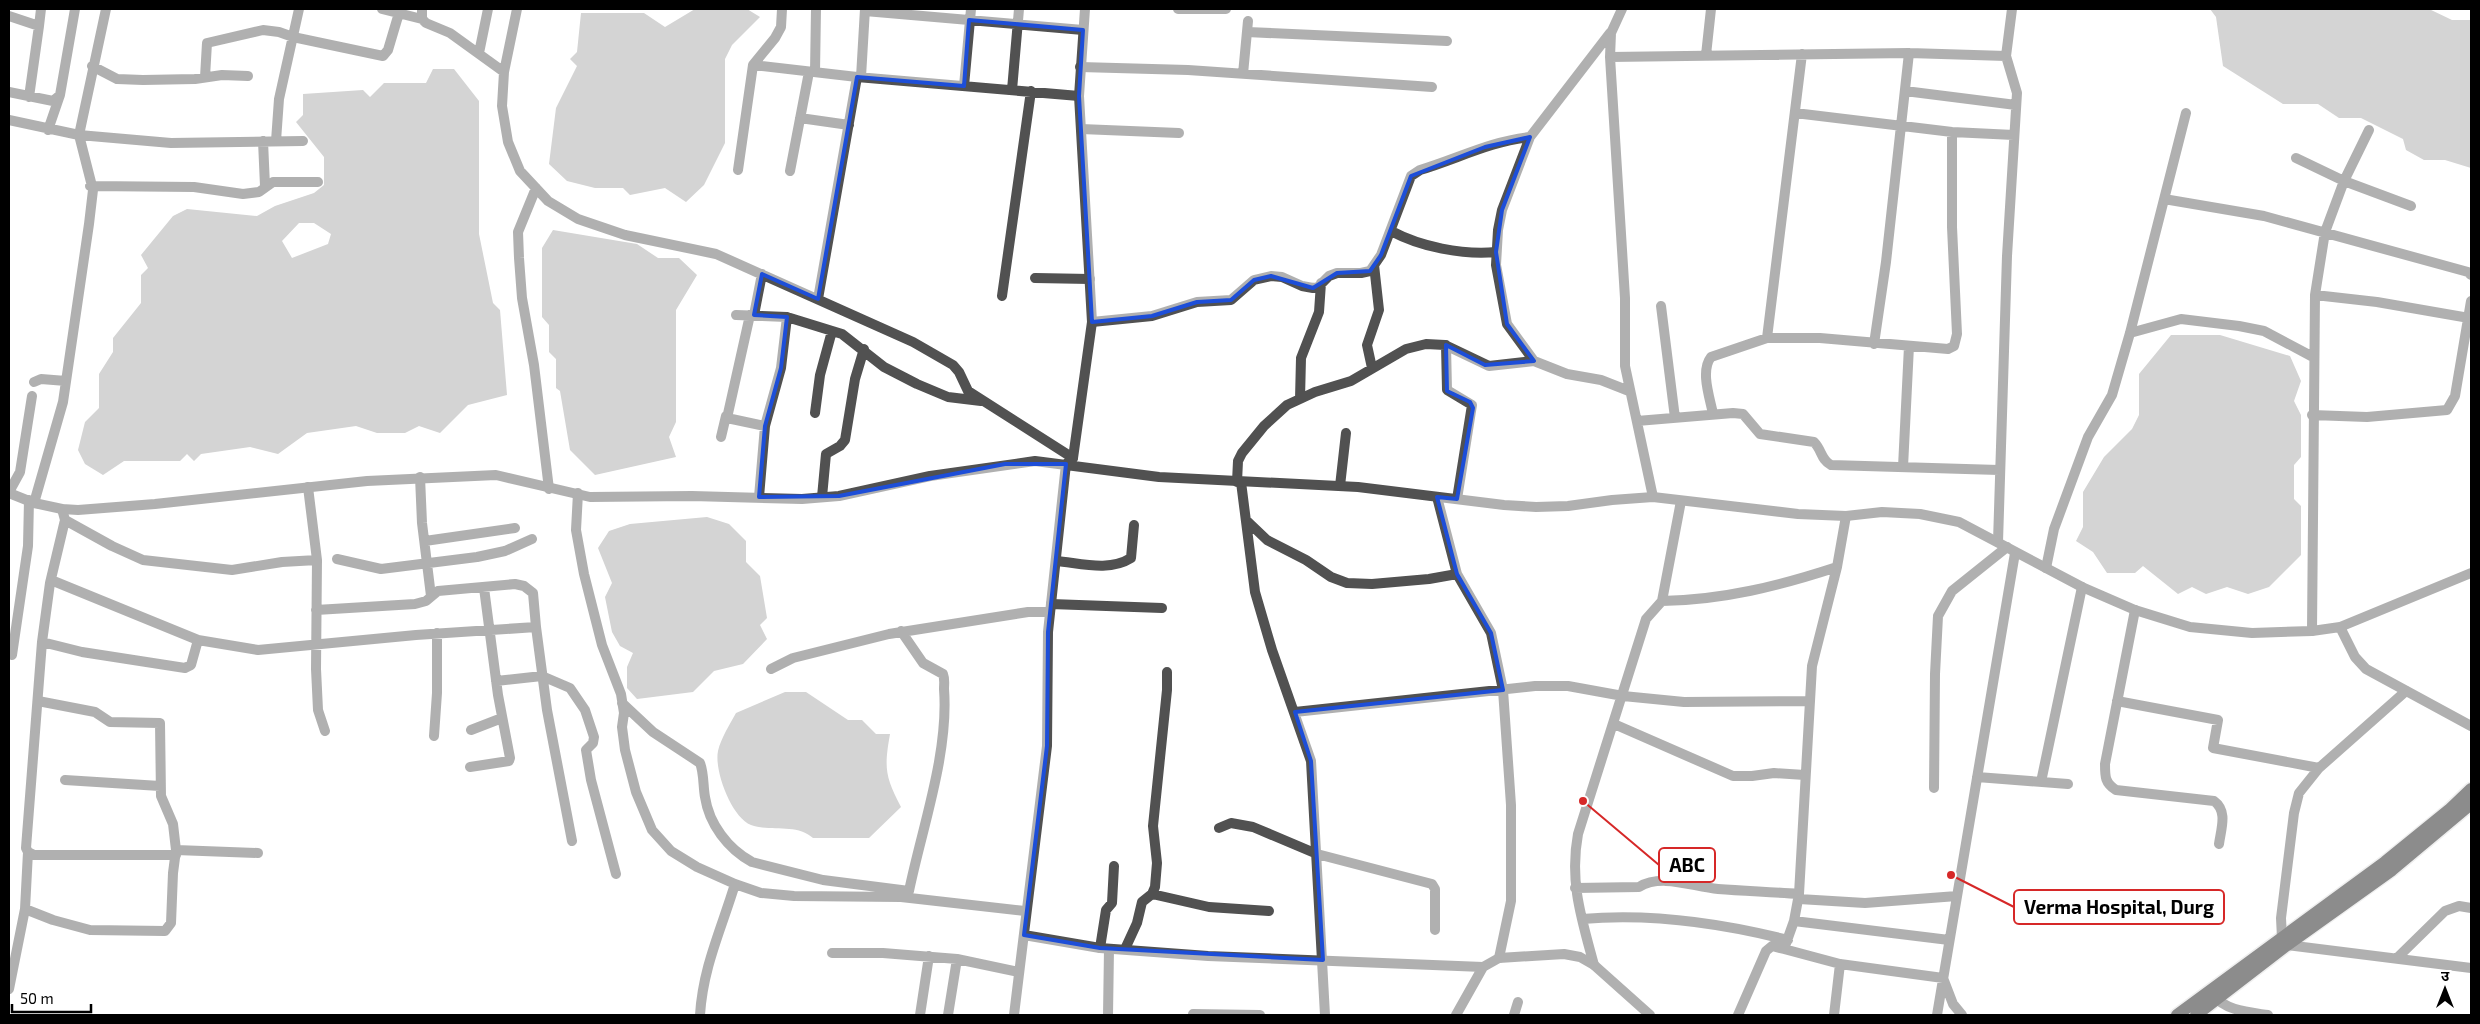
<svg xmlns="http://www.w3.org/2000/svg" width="2480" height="1024" font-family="'Exo 2','Noto Sans Devanagari',sans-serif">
  <rect width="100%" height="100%" fill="#fff"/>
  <path fill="#9f9f9f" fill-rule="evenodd" d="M695,9h52l13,8 -28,28 -7,14v84l-21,42 -18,17 -21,-14 -35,7 -7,-7h-28l-28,-7 -18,-17 7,-56 21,-42 -7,-7 7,-7 4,-39h63l21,14z
    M2210,9h219l23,11h19v148l-26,-8h-21l-18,-10 -3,-11 -42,-21h-22l-21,-14h-35l-60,-38 -7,-49z
    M433,69h21l25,32v133l14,69 7,7 7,85 -39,10 -28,28 -21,-7 -14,7h-28l-21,-7 -49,7 -29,21 -28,-7 -49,7 -7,7 -7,-7 -7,7h-56l-21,14 -18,-11 -7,-14 7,-28 14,-14v-34l14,-22v-14l28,-35v-28l7,-7 -7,-13 32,-39 14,-7 70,7 18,-10 39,-13 10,-8v-28l-28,-35 7,-7v-21l60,-4 7,7 14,-14h42zM299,223h15l17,11 -3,10 -36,14 -10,-17z
    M553,230l84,14 21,14h21l18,17 -21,35v112l-7,15 7,20 -81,18 -25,-25 -10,-59 -4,-3v-29l-7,-7v-27l-7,-8v-69z
    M2171,335h49l70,21 11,25 -7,20 7,14v42l-7,8v34l7,7v49l-32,32 -21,7 -21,-7 -21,7 -14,-7 -14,7 -35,-28 -8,7h-28l-14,-21 -17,-11 7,-14v-35l21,-35 28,-28 7,-14v-41z
    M707,517l22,7 17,17v21l14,14 7,42 -7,7 7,14 -24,25 -29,7 -21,21 -56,7 -10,-11v-21l6,-14 -13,-7 -8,-14 -7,-35 7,-14 -14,-35 11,-17 21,-7z
    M785,692h21l42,28h14l14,14h14c-6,34 -5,42 11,73l-32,31h-56c-16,-15 -42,-6 -62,-13 -20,-8 -37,-55 -33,-74 3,-13 12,-27 18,-38z"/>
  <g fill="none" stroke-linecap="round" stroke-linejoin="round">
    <defs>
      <path id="primary" d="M2177,1015l208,-153 64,-52 22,-21
        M2196,1015l91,-70 105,-75 79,-66"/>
    </defs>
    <use href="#primary" stroke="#dbdbdb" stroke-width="15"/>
    <path stroke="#515151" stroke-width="10" d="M106,9l-27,126 92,8 132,-2
      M382,9l40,10
      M422,9v10l4,4 24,10 54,39
      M517,9l-13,63 -2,34 6,36 12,29 28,30 30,18 47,16 91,19 197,88 40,23 6,7 9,19 105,67
      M1178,9h48
      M1622,9l-11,24 -1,24 15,241v68l28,131
      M865,11l218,19
      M9,16l30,10 -10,71
      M39,26l2,-17
      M1247,32l200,9
      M1610,33l-80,104 -28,73 -4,20 -2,35 11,59 27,37 33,13 34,6 28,11
      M479,53l9,-44
      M1706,55l5,-46
      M1610,57l299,-4 97,3
      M753,65l104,12
      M92,66l25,13 26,1 52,-1 27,-4 26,1
      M1080,67l108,3 244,17
      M815,72l1,-63
      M1243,74l5,-53
      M205,77l2,-34 56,-13 16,2 14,5 90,19 5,-6 11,-37
      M861,77l4,-68
      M964,86l7,-77
      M1012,90l7,-81
      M1905,91l111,14
      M9,92l44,9 7,-6
      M1795,113l157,19 62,3
      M800,118l49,7
      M9,120l70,15 14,55 -4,34 -26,178 -29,101
      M1081,129l98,4
      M48,130l12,-35 15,-86
      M263,141l2,45
      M276,141l3,-42 20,-90
      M2296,158l48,23 67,25
      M738,170l15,-105 22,-27 6,-11 1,-18
      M790,171l19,-99
      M90,186l104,1 49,7 16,-2 14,-10h45
      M536,188l-18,44 1,26 3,40 12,67 15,124
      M2164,199l100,17 204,56 3,3
      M1391,231c30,16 71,24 105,21
      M1035,278l55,1
      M2315,295l62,7 92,16
      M1002,296l29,-205
      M818,299l39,-222 222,19
      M1661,306l14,112
      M736,315l51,2 55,17 42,33 33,17 31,13 33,4
      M750,315l-23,103 38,8
      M754,315l8,-41
      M1092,322l60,-6 45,-14 34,-2 23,-20 17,-4 11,1 20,9 11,2 5,-1 11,-11 8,-3h24l9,-2 11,-16 30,-79 9,-6c37,-11 71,-29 110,-33
      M2130,333l51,-14 58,7 25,5 49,26
      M1767,338l35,-284
      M1874,344l12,-82 23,-209
      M1446,345l1,45 25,15 -15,94
      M1372,368l-5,-23 12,-35 -5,-45
      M34,382l7,-3 25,2
      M1300,399l1,-41 18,-46 2,-29
      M815,413l5,-38 12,-44
      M1713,414c-3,-16 -13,-43 -2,-57l56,-19h53l128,11 6,-3 3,-12 -5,-107v-95
      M2312,415l55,2 80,-7 8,-14 16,-95
      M1637,421l96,-8 10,1 17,20 54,8c8,8 7,18 17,23l168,5
      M721,437l5,-21
      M1903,467l6,-121
      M420,477l2,46 9,73
      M1237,482l1,-21 4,-8 22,-27 23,-21 28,-13 36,-11 55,-32 20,-5 19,1 44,21 45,-5
      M1241,482l14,110 17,58 39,111 14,254
      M1340,486l6,-53
      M308,487l9,73 -1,109 2,41 7,21
      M9,492l11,-20 12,-76
      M578,493l-2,37 8,44 18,71 19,49 3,19 -2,14 3,23 11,42 16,38 19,21 26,16 38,17 26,9 33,3 107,1 124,14
      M759,497l6,-71 16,-58 6,-51
      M822,497l4,-43 14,-8 5,-6 10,-61 9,-30
      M1437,497l20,77 34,59 12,57 8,115v96l-12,57
      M62,509l3,11 -15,63 -8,59 -16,206 2,4 6,3h142
      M65,520l47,26 31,14 89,10 50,-8 35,-2
      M1246,520l21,20 39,20 25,17 16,6 25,1 57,-5 28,-5
      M425,541l90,-13
      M1998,542l9,-286 10,-163 -11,-37 6,-47
      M337,559l44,10 96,-12 28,-6 27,-12
      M1056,561c24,2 53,11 75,-3l3,-33
      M2046,568l8,-39 34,-92 24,-42 18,-62 56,-220
      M51,580l147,60 60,10 158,-15 120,-8 11,83 25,131
      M1662,601l19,-100
      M1051,604l111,4
      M316,610l99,-6 11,-3 12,-10 77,-7 9,2 9,7 3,34
      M2135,610l-30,154c0,13 0,19 11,26l98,11c14,10 7,28 5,43
      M901,631l22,32 20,11c2,5 1,10 1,15 5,64 -22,139 -35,202l-5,4
      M2312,631l3,-336 10,-63 19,-51 25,-51
      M42,642l40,10 103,16 6,-3 7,-25
      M12,655l16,-109 1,-46
      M771,669l22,-11 96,-24 139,-22h22
      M496,681l46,-5 28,12 15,22 9,27 -1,6 -7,7 5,30 25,94
      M2406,691l-87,77 -20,25 -5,20 -13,105 1,20 5,7 184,23
      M2117,701l101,19 -5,28 106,20
      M622,703l31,29 47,31c4,10 3,23 5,34 4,27 23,52 47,65l71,18 86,11
      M1295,712l240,-26h33l55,10 61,6 126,-1
      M1614,724l119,52h19l22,-3 31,2
      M471,730l31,-12
      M434,736l3,-43v-60
      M470,767l39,-6 1,-3 -12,-63 -14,-107
      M1977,777l91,7
      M65,780l95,6
      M2041,782l41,-195
      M1934,788l1,-114 3,-58 14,-25 55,-44
      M1219,828l12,-5 22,4 64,27 115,30 3,5v41
      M176,850l82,3
      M1575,888l64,-1c23,-14 54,0 79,2 27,2 54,3 81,5
      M1152,894l57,13 60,4
      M1799,899l66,4 92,-7
      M25,909l28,11 37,10 75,1 6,-8 2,-50 3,-23 -3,-26 -12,-28 -1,-73 -50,-1 -15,-10 -57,-11
      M1582,919c68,-6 139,4 206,21
      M1794,921l155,19
      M1100,948l6,-38 6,-7 2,-37
      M1125,949l12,-26 5,-21 10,-8 3,-7 2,-24 -4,-37 14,-136v-18
      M1784,949l56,15 103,14 10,26 9,11
      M832,953h51l74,6 62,13
      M2397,958l48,-47 14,-5 12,2
      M1594,965c-12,-45 -25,-83 -16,-131l68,-215 16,-18c61,-1 117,-15 175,-34
      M9,989l16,-80 3,-57
      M2212,994c14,17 35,18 56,21
      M1193,1014l67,1
      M700,1015c3,-48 21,-85 35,-131
      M920,1015l9,-59
      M948,1015l9,-56
      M1108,1015l1,-66
      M1514,1015l4,-13
      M1738,1015l28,-64 6,-5 12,3 10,-28 5,-27 13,-228 25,-99 9,-51
      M1834,1015l6,-51
      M1937,1015l78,-462"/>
    <path stroke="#515151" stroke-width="10" d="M9,493l25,10 28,6 16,1 77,-6 212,-23 129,-6 94,22 102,-1 110,3 37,-3 91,-20 105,-15 124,16 199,10 146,18 32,2 32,-1 44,-6 41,-3 145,17 48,2 36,-4 38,2 39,8 123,65 53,23 55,17 62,6 60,-2 28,-4 131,-54
      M2340,627l15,30 11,12 105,57
      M1024,935l76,13 108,8 275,11 16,-9 65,-4 16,3 14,8 56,50
      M1014,1015l33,-269 1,-114 18,-168 7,-6 19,-136 -13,-226 6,-87
      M1456,1015l27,-48"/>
    <use href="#primary" stroke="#000" stroke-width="12"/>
  </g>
  <path d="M0 0H2480V1024H0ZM969,20l114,10 -4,66 13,226 60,-6 45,-14 34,-2 23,-20 17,-4 42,12 24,-15 33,-2 11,-16 30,-79 74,-29 45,-10 -28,73 -6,42 11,72 27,37 -49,4 -39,-20 1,46 23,11 3,6 -16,91 -20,-2 20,77 34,59 12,57 -208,22 16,49 12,199 -223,-12 -76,-13 23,-189 1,-114 18,-168h-61l-166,32 -80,1 6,-71 16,-58 6,-51 -33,-2 8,-41 56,25 39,-222 107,9z" fill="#fff" fill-opacity=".55" fill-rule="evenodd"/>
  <path fill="none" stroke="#1d4ed8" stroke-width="4" stroke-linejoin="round" d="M969,20l114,10 -4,66 13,226 60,-6 45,-14 34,-2 23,-20 17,-4 42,12 24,-15 33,-2 11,-16 30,-79 74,-29 45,-10 -28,73 -6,42 11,72 27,37 -49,4 -39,-20 1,46 23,11 3,6 -16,91 -20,-2 20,77 34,59 12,57 -208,22 16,49 12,199 -223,-12 -76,-13 23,-189 1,-114 18,-168h-61l-166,32 -80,1 6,-71 16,-58 6,-51 -33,-2 8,-41 56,25 39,-222 107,9z"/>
  <path fill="none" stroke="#d62828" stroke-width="2" d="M1583 801L1659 865M1951 875L2014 907"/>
  <g fill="#d62828" stroke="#fff" stroke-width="2">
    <circle cx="1583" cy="801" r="5"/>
    <circle cx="1951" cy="875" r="5"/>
  </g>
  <g fill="#fff" stroke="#d62828" stroke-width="2">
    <rect x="1659" y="848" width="56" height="34" rx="5"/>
    <rect x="2014" y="890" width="210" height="34" rx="5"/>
  </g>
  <g font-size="19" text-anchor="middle" font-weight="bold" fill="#000">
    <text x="1687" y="872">ABC</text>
    <text x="2119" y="914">Verma Hospital, Durg</text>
  </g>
  <rect width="2480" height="1024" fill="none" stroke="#000000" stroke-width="20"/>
  <g transform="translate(2445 989)" stroke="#ffffff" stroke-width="4" paint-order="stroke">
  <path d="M0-4L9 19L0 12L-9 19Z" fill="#000000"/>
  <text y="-8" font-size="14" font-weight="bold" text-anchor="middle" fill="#000000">उ</text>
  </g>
  <path d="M12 1004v8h79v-8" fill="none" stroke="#000000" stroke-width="2.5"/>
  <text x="20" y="1004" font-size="15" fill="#000000" stroke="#ffffff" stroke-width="4" paint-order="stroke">50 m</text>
</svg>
